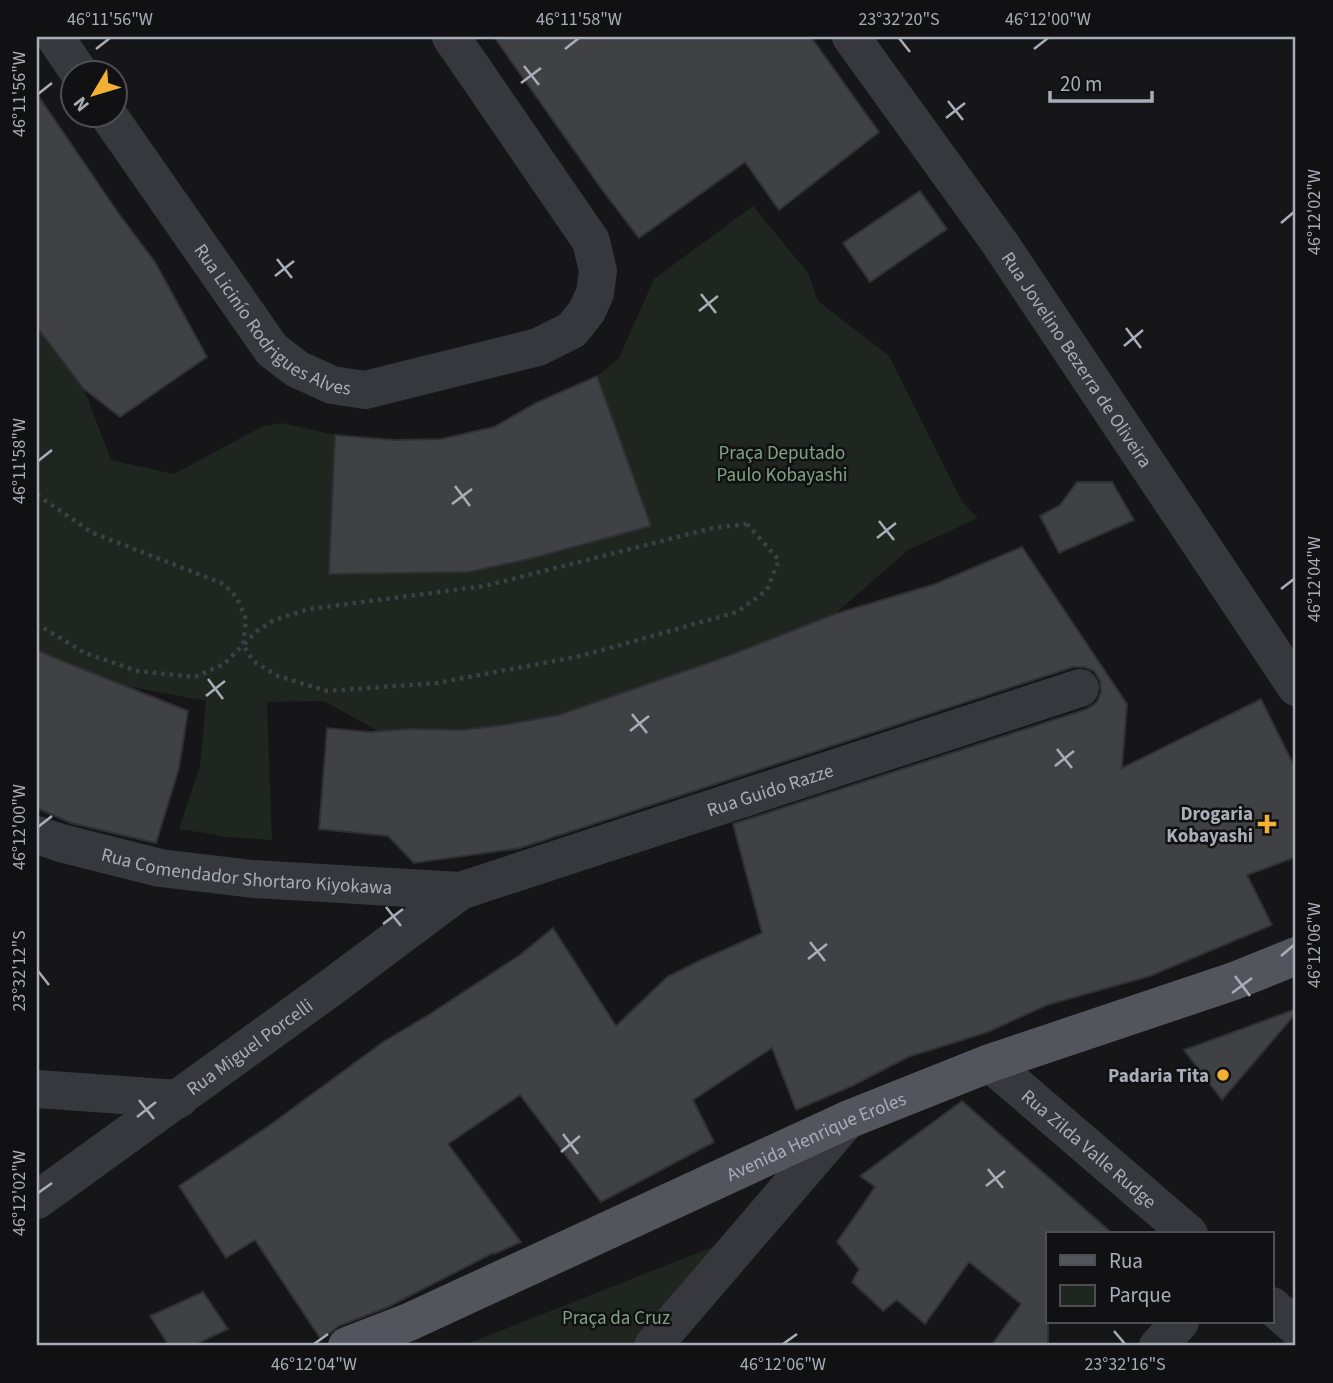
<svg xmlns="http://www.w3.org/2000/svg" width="1333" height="1383" font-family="'Source Sans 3',sans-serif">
  <rect width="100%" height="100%" fill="#161618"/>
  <path fill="#1e261f" d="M753,206l55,67 10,28 71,55 73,146 16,16 -70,32 -73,64 -82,32 -194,69 -55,10 -42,5 -84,1 -54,-30 -57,1 5,138 -44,-3 -49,-8 21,-63 6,-65 -80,-15 -89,-36v-323l47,62 27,71 63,14 89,-48 19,-3 53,12 133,137 87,-19 96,-27 -54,-150 22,-18 35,-79z
    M725,1242l-94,104h-169z"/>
  <path fill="#404145" stroke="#303034" stroke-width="2" d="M494,37h317l68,95 -100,78 -34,-48 -106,76 -36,-47z
    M37,94l82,120 36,48 52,95 -87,60 -37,-29 -46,-61z
    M920,191l27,38 -77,53 -27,-39z
    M597,376l54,150 -122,33 -61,13 -139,2 6,-139 60,5 46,-1 53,-12 42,-24z
    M1077,482h35l22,38 -75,33 -19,-37 20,-11z
    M1022,547l105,157 -5,64 139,-69 35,71v87l-49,18 25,50 -122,51 -103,29 -59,27 -80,25 -56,29 -56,24 -24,-62 -79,52 21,42 -113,60 -81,-107 -72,49 73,98 -27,12 -1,-1 -105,54 -49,19 -10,8 -9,4 -65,-98 -29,18 -47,-72 91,-61 113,-83 47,-28 90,-59 33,-27 63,98 51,-49 32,-16 63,-28 -29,-109 354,-115 10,-7 4,-10 -1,-11 -6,-10 -10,-4h-11l-553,181 -106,15 -26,-27 -69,-7 8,-101 43,4 37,-3 55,1 42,-5 55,-10 169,-59 107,-42 100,-30z
    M37,650l18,8 133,53 -9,57 -23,75 -85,-20 -34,-15z
    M1296,1009v4l-74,87 -38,-50z
    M962,1101l151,133h-65v112h-57l30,-42 -52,-42 -44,62 -28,-24 -14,11 -31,-29 7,-13 -22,-27 38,-55 -15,-11z
    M203,1292l25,37 -36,17h-23l-19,-30z"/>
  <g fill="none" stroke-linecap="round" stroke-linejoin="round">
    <path stroke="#3d3f44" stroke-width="4.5" stroke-dasharray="3.5 5" stroke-linecap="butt" d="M37,495l56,38 131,51 13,14 9,21 -3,26 -19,19 -29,13 -58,-6 -52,-18 -48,-29
      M747,524l32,36 -12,30 -30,22 -156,44 -144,27 -110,8 -49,-15 -25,-15 -10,-16 14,-14 17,-11 35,-11 176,-23 228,-58z"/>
    <g stroke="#37383d" stroke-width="38">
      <path d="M55,37l25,37"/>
      <path id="s1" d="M851,37l148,205 297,445"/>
      <path id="s2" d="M109,116l163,234 25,19 35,16 33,5 173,-43 34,-17 15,-19 8,-18 3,-22 -7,-30 -140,-204"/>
      <path id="s3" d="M37,835l24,8 99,25 93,11 207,12"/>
      <path id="s4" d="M990,1063l199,171"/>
      <path d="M37,1089l142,10"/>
      <path id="s5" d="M37,1200l292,-211 131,-98 620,-203"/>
      <path d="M1272,1306l24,21"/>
      <path d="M653,1346l194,-226"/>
      <path d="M1158,1346l22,-24"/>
    </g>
    <path stroke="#53555c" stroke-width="38" id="s6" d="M347,1346l62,-24 438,-202 143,-57 244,-82 62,-25"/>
  </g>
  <path fill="none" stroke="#a8adb8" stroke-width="2.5" d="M899,38l11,14M96,49l14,-11M565,49l14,-11M1034,49l14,-11M524,66l15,19M521,83l20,-15M38,94l14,-11M948,101l15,19M946,118l19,-15M1281,223l13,-11M277,259l15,19M275,276l19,-15M701,294l15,19M699,311l19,-15M1126,328l15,20M1124,346l19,-16M38,461l14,-11M455,486l15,20M452,504l20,-15M879,521l15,19M877,538l19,-15M1281,589l13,-10M208,679l15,20M206,696l19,-15M632,714l15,19M630,731l19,-15M1057,749l15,19M1055,766l19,-15M38,827l14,-11M386,907l15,19M383,924l20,-15M810,942l15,19M1281,956l13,-11M808,959l19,-15M38,971l11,14M1235,976l15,20M1232,993l20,-15M139,1100l15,19M137,1117l19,-15M563,1134l15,20M561,1152l19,-16M988,1169l15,19M986,1186l19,-15M38,1193l14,-10M1114,1331l11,13M314,1344l14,-10M783,1344l14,-10"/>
  <g fill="#f2b134" stroke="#111113" stroke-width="2.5">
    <path d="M1263.5 813.5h7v7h7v7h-7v7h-7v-7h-7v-7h7z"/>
    <circle cx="1223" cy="1075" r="7"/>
  </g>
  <g text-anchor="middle" stroke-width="5" stroke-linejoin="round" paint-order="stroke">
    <g font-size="19" fill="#a8adb8" stroke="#111113">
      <text dy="7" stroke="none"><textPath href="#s2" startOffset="266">Rua Licinío Rodrigues Alves</textPath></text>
      <text dy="7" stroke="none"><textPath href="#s1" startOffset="394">Rua Jovelino Bezerra de Oliveira</textPath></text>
      <text dy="7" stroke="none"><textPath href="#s5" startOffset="850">Rua Guido Razze</textPath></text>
      <text dy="7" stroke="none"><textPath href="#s3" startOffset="214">Rua Comendador Shortaro Kiyokawa</textPath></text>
      <text dy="7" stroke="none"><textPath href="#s5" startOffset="262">Rua Miguel Porcelli</textPath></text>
      <text dy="7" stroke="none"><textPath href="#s6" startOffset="514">Avenida Henrique Eroles</textPath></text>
      <text dy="7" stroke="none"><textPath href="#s4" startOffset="131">Rua Zilda Valle Rudge</textPath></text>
    </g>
    <g font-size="19" fill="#7fa381" stroke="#111113">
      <text x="782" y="459">Praça Deputado<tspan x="782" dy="22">Paulo Kobayashi</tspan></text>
      <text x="616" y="1324">Praça da Cruz</text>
    </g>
    <g font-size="19" font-weight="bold" fill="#a8adb8" stroke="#111113" text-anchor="end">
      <text x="1253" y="820">Drogaria<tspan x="1253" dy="22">Kobayashi</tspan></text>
      <text x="1209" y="1082">Padaria Tita</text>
    </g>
  </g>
  <rect width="1333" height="1383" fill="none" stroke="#111113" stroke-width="77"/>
  <rect x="1046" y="1232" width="228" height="91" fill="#111113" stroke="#4d4f55" stroke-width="2"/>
  <rect x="1060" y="1255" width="35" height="10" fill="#53555c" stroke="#4d4f55" stroke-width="2"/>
  <text x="1109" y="1268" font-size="21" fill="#a8adb8">Rua</text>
  <rect x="1060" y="1285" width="35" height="21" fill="#1e261f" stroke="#4d4f55" stroke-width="2"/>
  <text x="1109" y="1302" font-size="21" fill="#a8adb8">Parque</text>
  <g transform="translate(94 94) rotate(232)"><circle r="33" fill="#111113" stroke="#4d4f55" stroke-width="2"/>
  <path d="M0-5L12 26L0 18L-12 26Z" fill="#f2b134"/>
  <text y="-10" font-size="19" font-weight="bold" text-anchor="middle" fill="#a8adb8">N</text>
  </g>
  <path d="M1050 91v10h102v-10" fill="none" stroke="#a8adb8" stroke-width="3.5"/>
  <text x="1060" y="91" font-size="21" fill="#a8adb8" stroke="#111113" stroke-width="5" paint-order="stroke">20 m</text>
  <rect x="38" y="38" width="1256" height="1306" fill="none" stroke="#a8adb8" stroke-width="2.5"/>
  <g font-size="18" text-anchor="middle" fill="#a8adb8">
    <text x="110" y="25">46°11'56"W</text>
    <text x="579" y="25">46°11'58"W</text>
    <text x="899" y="25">23°32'20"S</text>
    <text x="1048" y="25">46°12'00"W</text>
    <text transform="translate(19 94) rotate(-90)" y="6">46°11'56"W</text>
    <text transform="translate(1314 212) rotate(-90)" y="6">46°12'02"W</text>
    <text transform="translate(19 461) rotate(-90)" y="6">46°11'58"W</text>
    <text transform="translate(1314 579) rotate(-90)" y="6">46°12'04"W</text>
    <text transform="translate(19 827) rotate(-90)" y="6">46°12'00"W</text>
    <text transform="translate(1314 945) rotate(-90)" y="6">46°12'06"W</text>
    <text transform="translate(19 971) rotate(-90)" y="6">23°32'12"S</text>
    <text transform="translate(19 1193) rotate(-90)" y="6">46°12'02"W</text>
    <text x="314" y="1370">46°12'04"W</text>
    <text x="783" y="1370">46°12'06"W</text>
    <text x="1125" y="1370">23°32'16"S</text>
  </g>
</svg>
